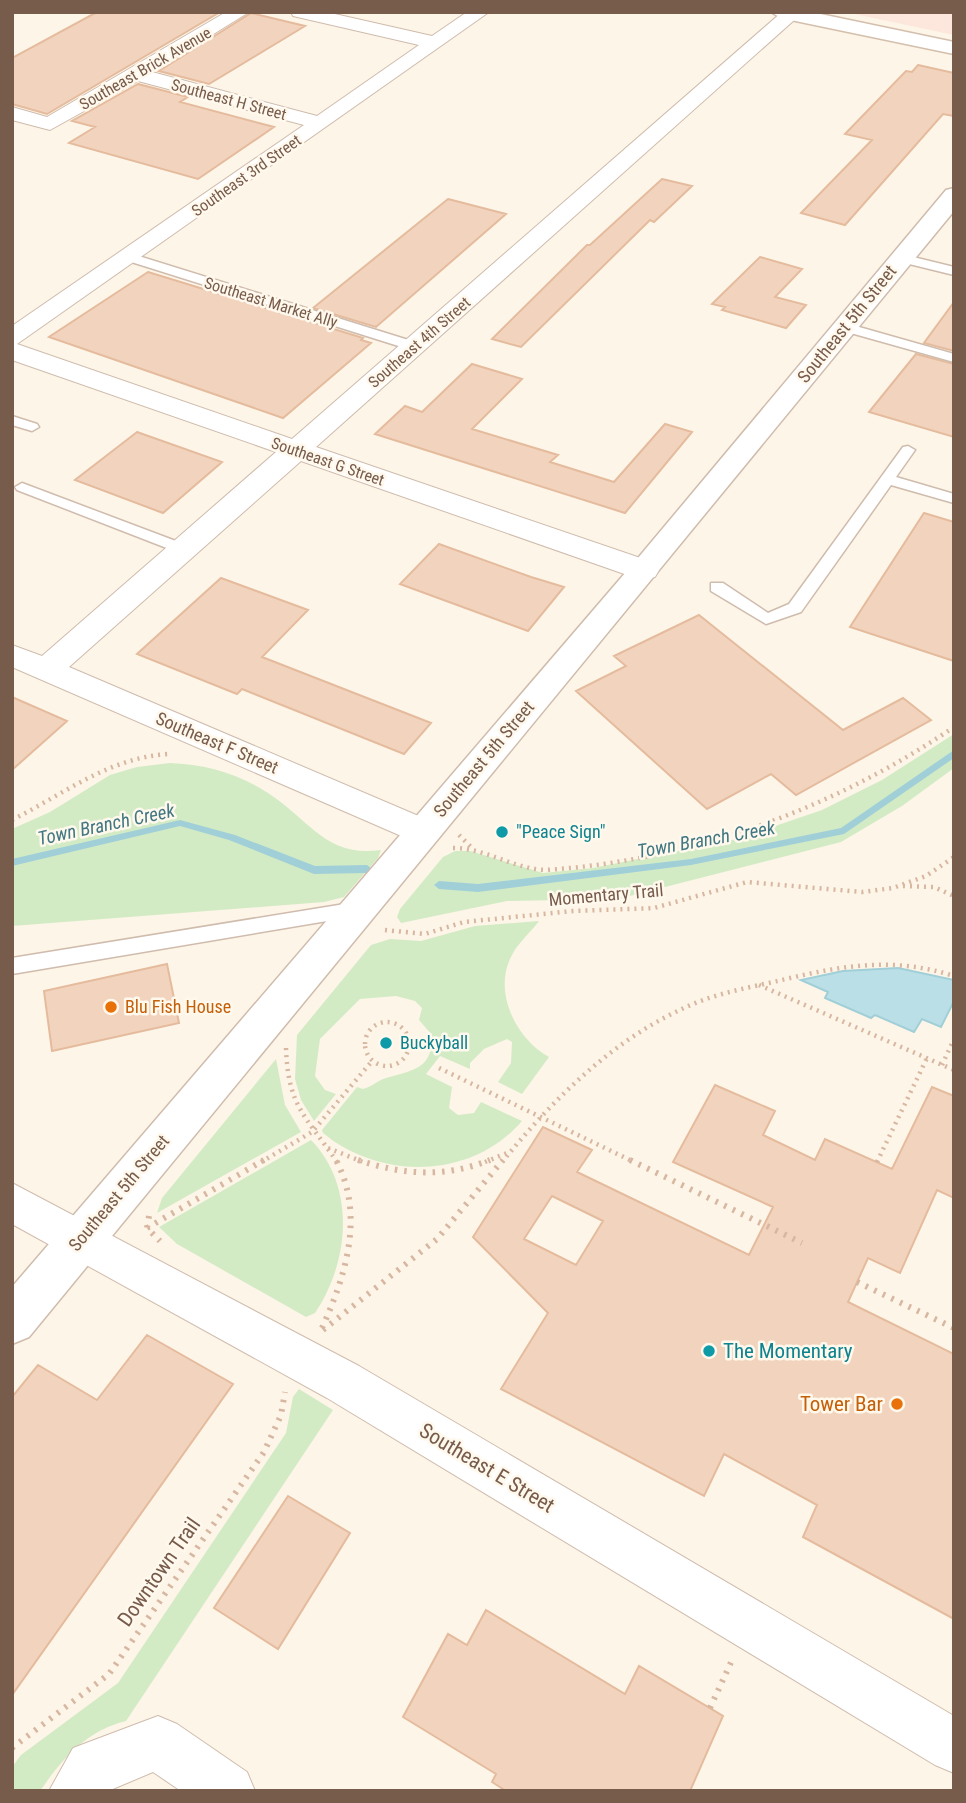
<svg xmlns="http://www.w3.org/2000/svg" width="966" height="1803" font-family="'Roboto Condensed',sans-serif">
  <rect width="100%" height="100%" fill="#fdf5e7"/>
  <path fill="#fde6db" d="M845,12h109v23z"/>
  <path fill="#d3ebc5" d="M954,734v34l-52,38 -61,36 -223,57 -111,2 -106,22 -4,-6 3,-8 43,-52 12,-6h15l73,22 50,-5 144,-29 85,-29 60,-30z
    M170,763c35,1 69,11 98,30 42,27 58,65 113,57l-3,8 -34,39 -20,5 -312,24v-97l38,-17 60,-37 27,-8z
    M539,921c-9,12 -21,22 -27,34 -20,36 4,84 37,102l-27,37 -24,-12 13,-19 1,-21 -5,-3 -23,10 -14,14v6l-30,-13 -14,18 26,13 -3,21 9,7 16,-2 7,-11 41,19c-50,58 -141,60 -199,12l-1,-3 35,-43 6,2c8,-2 13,-7 20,-10 26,-9 50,-7 49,-44l-13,-15 3,-12 -7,-7 -19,-5 -36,3 -40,40 -5,37 10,14 11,4 -22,27 -13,-21 -6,-21 2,-44 74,-90 19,-6 31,2 54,-15z
    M276,1059l9,46 16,27 -144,81 5,-15z
    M311,1140c45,46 39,121 4,173l-9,4 -129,-73 -18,-17z
    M299,1389l34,21 -207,311c-40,10 -63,37 -86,70h-28v-24l9,-12 97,-72 168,-250 7,-36z"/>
  <path fill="#bbdfe7" stroke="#a1cfd8" stroke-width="2" d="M898,968l56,12v21l-13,26 -19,-8 -8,13 -39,-17 -4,3 -46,-20 3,-6 -27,-12 42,-9z"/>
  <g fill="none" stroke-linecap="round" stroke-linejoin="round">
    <path fill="#a1cfd8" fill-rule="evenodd" d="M954,750v8l-110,76 -153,31 -213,27 -39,-3 -5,-4 5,-4 39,3 213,-25 150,-31z
      M180,820l55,15 80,31 52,-1 5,4 -5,4 -53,1 -85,-34 -49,-14 -168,40v-7z"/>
  </g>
  <path fill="#f2d4be" stroke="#e5bb9e" stroke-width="2" fill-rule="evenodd" d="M97,12h123l-173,102 -35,-10v-46z
    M251,13l54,13 -96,58 -50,-13z
    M918,65l36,8v43l-11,-2 -98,111 -44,-12 71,-73 -27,-6 61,-63 6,1z
    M138,84l50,13 -8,5 94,25 -76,52 -129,-36 26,-16 -23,-6z
    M662,179l30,7 -38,36 -4,-2 -129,127 -29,-8 95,-94h3z
    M448,199l58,15 -130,113 -63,-19z
    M760,257l42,12 -27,28 31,8 -20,23 -64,-18 3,-3 -13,-3z
    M148,272l215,66 -2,2 10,3 -88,75 -234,-81z
    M954,302v49l-30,-8z
    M916,354l38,10v73l-85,-25z
    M472,364l50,15 -50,50 86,26 -8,7 64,20 51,-58 27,8 -67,81 -250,-79 30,-28 17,6z
    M137,432l85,30 -59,51 -88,-33z
    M924,513l30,9v139l-104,-34z
    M439,544l92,33 33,10 -36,44 -128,-47z
    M221,578l87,32 -46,47 169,66 -27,31 -162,-65 -5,5 -100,-40z
    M699,615l144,115 60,-32 28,22 -135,75 -25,-21 -64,35 -131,-118 50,-25 -12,-10z
    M12,697l55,24 -55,49z
    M167,964l12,59 -127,28 -8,-60z
    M715,1085l60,26 -12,24 52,25 10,-21 67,30 40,-82 22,9v102l-17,-8 -37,83 -32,-15 -20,44 106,52v265l-151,-82 14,-32 -93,-51 -20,42 -203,-107 47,-76 -75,-76 70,-110 49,23 -15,22 172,83 24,-48 -100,-45zM552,1196l51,25 -27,44 -52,-26z
    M147,1335l86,49 -221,311v-298l26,-32 59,35z
    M288,1496l62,37 -72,116 -64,-41z
    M486,1610l139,84 14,-28 84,50 -33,75h-184l-14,-9 4,-8 -93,-57 45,-83 19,11z"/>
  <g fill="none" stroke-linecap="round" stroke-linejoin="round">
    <defs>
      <path id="service" d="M129,253l289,90 2,3 -12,3 -283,-89 -2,-3z
        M901,254l53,13v8l-57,-14 -2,-3z
        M845,323l109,31v8l-114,-32 -2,-3z
        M12,416l25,8 2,3 -7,4 -20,-6z
        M908,446l7,4 -19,27 58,17v9l-63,-18 -90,127 -35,12 -55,-33v-8h12l45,30 21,-9 114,-157z
        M22,483l167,63 2,3 -2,3h-12l-160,-62 -2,-3z
        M357,902l7,2 3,5 -3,5 -7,2 -345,58v-16z"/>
      <path id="minor" d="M226,12h23l-97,60 165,44 102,-71 -126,-29 -2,-4h35l106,24 35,-24h22l-472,332 275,95 490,-427 19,2 -485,433 339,116 4,7 -4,7 -11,2 -11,-2 -332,-116 -232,206 366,156 5,9 -5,9 -13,4 -410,-178v-22l30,11 234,-204 -264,-92v-34l292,-201 -166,-44 -88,49 -38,-10v-13l35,10z
        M12,1183l347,183 595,350v57l-19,-8 -608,-367 -315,-174z
        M158,1716l19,8 70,48 8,19h-74l-28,-19 -45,19h-59l24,-43z"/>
      <path id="tertiary" d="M954,188v23l-925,1126 -17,7v-57l626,-729 308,-368z"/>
      <path id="secondary" d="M771,12h40l143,30v12l-173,-36z"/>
    </defs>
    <use href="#service" stroke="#cfbcad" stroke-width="3"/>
    <use href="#minor" stroke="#cfbcad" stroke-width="2"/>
    <use href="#tertiary" stroke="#cfbcad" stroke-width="3"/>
    <use href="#secondary" stroke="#d4bfad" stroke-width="3"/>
    <path stroke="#d7b7a1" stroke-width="4.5" stroke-dasharray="2 5" stroke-linecap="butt" d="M12,820c52,-26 96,-62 156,-66
      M459,835l13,13
      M453,848c33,0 60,21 93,22 147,-10 287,-61 408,-143
      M903,886l31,1 20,9
      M385,930l40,4 39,-12 109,-11 81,-3 93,-26 115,10 31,-4 33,-12 28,-19
      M759,985l195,85
      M365 1044a22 22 0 1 1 44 0a22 22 0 1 1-44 0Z
      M286,1048c2,59 20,68 51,114
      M942,1065l12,-26
      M439,1068l195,94
      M328,1148l35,14
      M261,1162l51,-30 61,-72
      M485,1162l22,-9
      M502,1162c54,-66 116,-128 196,-160 28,-11 59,-16 88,-23 59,-14 109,-22 168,-3
      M877,1162l50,-104"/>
    <path stroke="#d7b7a1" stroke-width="6" stroke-dasharray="2.5 7" stroke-linecap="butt" d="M358,1160c45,15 87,18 132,0
      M630,1160l172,83
      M149,1216l-2,12 13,13
      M147,1228l117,-68
      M857,1282l97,46
      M322,1328c24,-53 43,-113 14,-168
      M323,1330l114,-91 66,-79
      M710,1708l23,-50
      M12,1748l97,-74 155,-222 17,-37 4,-23"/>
    <use href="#service" fill="#fff" fill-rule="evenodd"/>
    <use href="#minor" fill="#fff" fill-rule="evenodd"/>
    <use href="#tertiary" fill="#fff" fill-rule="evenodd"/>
    <use href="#secondary" fill="#fff" fill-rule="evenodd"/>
  </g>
  <g fill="#0f9aa8" stroke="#fff8ed" stroke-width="2.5">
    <circle cx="502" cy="832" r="7"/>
    <circle cx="386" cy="1043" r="7"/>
    <circle cx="709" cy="1351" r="7"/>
  </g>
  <g fill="#e8710a" stroke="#fff8ed" stroke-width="2.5">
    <circle cx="111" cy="1007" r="7"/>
    <circle cx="897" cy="1404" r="7"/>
  </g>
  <g text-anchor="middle" stroke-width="5" stroke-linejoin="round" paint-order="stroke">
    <g font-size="16" fill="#775b4b" stroke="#fff8ed">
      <text transform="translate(145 68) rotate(-30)" y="6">Southeast Brick Avenue</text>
      <text transform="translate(229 99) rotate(15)" y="6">Southeast H Street</text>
      <text transform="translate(246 175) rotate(-35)" y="6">Southeast 3rd Street</text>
      <text transform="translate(271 302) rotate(17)" y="6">Southeast Market Ally</text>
      <text transform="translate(419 342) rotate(-41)" y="6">Southeast 4th Street</text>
      <text transform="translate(328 461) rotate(19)" y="6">Southeast G Street</text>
    </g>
    <g font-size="18" fill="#775b4b" stroke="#fff8ed">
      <text transform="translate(847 324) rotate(-51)" y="6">Southeast 5th Street</text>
      <text transform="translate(217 743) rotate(23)" y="6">Southeast F Street</text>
      <text transform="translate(484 759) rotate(-50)" y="6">Southeast 5th Street</text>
      <text transform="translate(606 895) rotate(-5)" y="6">Momentary Trail</text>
      <text transform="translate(119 1193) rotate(-50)" y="6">Southeast 5th Street</text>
    </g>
    <g font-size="18" fill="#0d838f" stroke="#fff8ed" text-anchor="start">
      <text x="516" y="838">"Peace Sign"</text>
      <text x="400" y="1049">Buckyball</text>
    </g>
    <g font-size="18" fill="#c56008" stroke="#fff8ed" text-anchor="start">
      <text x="125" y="1013">Blu Fish House</text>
    </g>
    <g font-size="19" font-style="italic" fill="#417783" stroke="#fff8ed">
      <text transform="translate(106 824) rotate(-12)" y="7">Town Branch Creek</text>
      <text transform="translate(706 839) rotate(-10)" y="7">Town Branch Creek</text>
    </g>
    <g font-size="21" fill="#0d838f" stroke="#fff8ed" text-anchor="start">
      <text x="723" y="1358">The Momentary</text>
    </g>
    <g font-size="21" fill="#c56008" stroke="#fff8ed" text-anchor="end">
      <text x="883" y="1411">Tower Bar</text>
    </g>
    <g font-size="21" fill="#775b4b" stroke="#fff8ed">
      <text transform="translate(487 1468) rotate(31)" y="7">Southeast E Street</text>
      <text transform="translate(159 1572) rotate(-55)" y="7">Downtown Trail</text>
    </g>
  </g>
  <rect width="966" height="1803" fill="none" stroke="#775b4b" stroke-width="28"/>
</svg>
